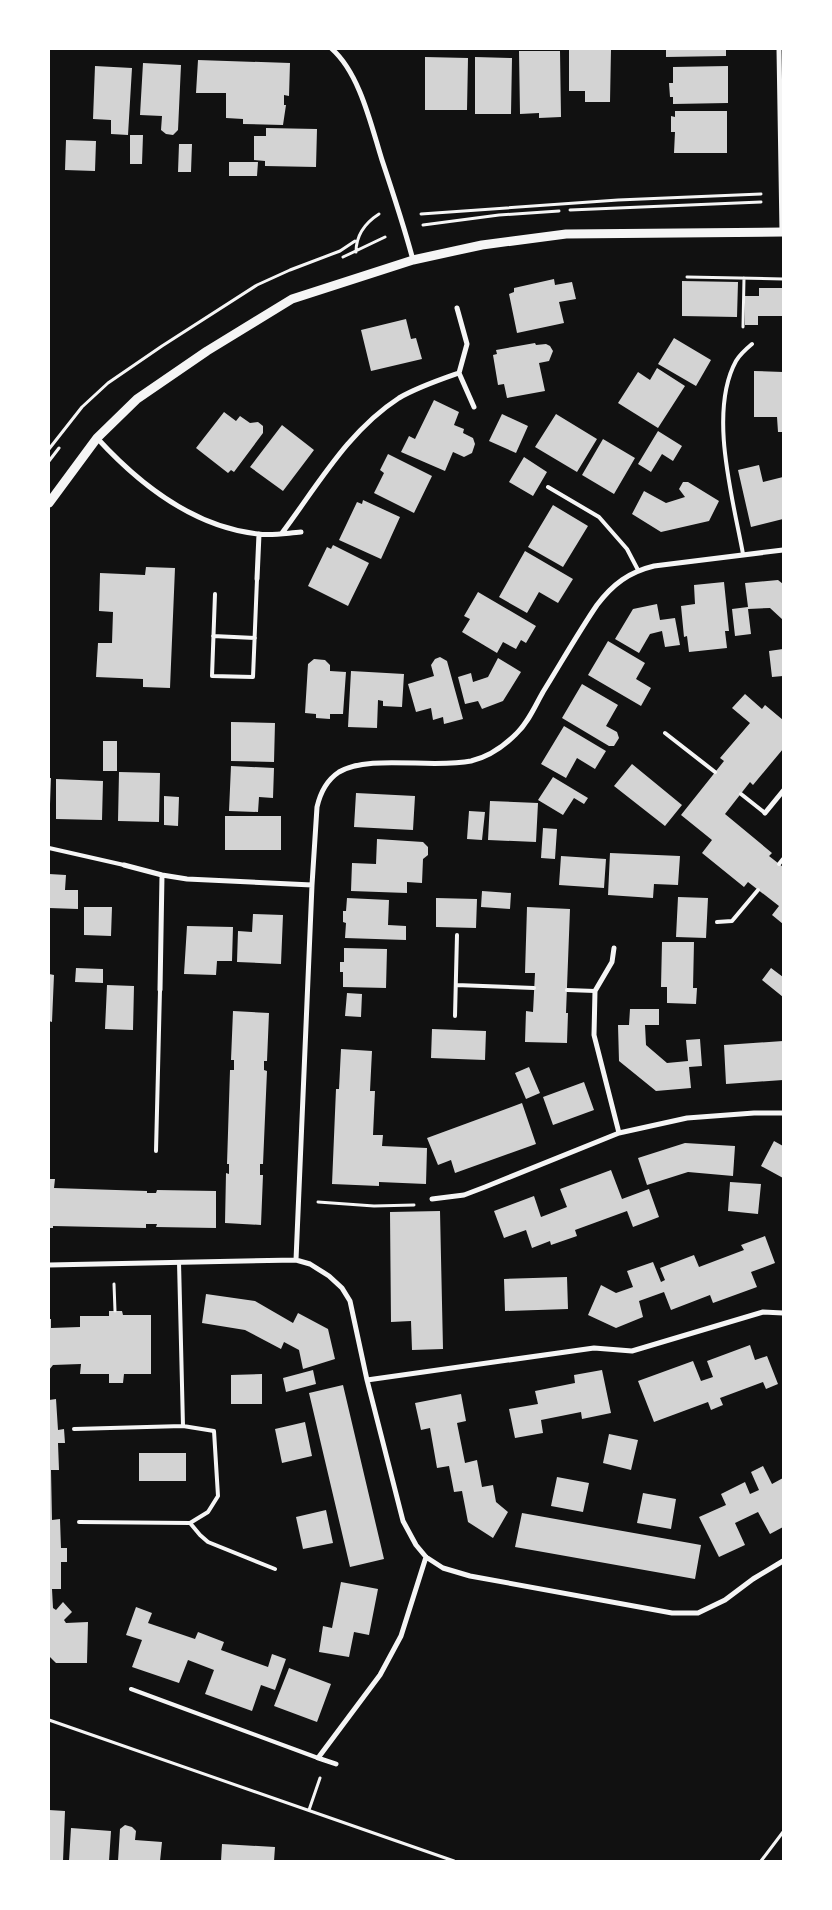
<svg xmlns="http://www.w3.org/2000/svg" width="832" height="1910" font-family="'Source Sans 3',sans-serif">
  <rect width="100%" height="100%" fill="#111"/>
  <path fill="#d3d3d3" d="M569,49h42l-1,53h-25v-11h-16z
    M666,49h60v7l-60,1z
    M519,51h41l1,66 -22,1v-5l-19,1z
    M425,57l43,1 -1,52h-42z
    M475,57l37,1 -1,56h-36z
    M198,60l92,3 -1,33 -5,-1v10h2l-3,20 -40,-1v-5l-17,-1v-25h-30z
    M143,63l38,2 -3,65 -5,5 -7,-1 -5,-4 1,-14 -22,-1z
    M95,66l37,2 -4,67 -17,-1v-14l-18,-1z
    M728,66v37l-55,1v-7h-3l-1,-14h4v-16z
    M675,111h52v42h-53l1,-21h-4v-16l4,1z
    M266,128l51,1 -1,38 -51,-1v-5l-11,-1v-24h12z
    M130,135h13l-1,29h-12z
    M66,140l30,1 -1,30 -30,-1z
    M179,144h13l-1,28h-13z
    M229,162h29l-1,14h-28z
    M554,279l1,6 17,-3 4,17 -17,3 5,21 -47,10 -8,-39 5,-2v-4z
    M682,281l56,1 -1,35 -55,-1z
    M759,288h24v28h-25v9h-13v-29h14z
    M406,319l5,20 5,-1 6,21 -51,12 -10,-41z
    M674,338l37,22 -15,26 -38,-22z
    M535,343l1,2 10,-1 4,2 3,5 -4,10 -10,2 6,28 -38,7 -3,-14 -6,1 -5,-30 4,-1 -1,-4z
    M657,368l28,18 -27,42 -40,-25 20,-31 12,8z
    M754,371l29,1v60h-5l-1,-15h-23z
    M434,400l25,12 -5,13 10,4 -1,4 10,5 2,6 -3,9 -8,4 -11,-5 -8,19 -44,-19 8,-16 6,3z
    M224,412l12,9 4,-5 10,7 8,-1 5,4v7l-29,39 -3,-2 -3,3 -32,-25z
    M502,414l26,12 -12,27 -27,-12z
    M556,414l41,25 -20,33 -42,-25z
    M282,425l32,25 -31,41 -33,-24z
    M658,431l24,15 -9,15 -11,-7 -11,18 -13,-8z
    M603,439l32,19 -21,36 -32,-19z
    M388,454l44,22 -18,37 -40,-20 10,-20 -4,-3z
    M524,457l23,15 -14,24 -24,-14z
    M759,465l4,17 20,-5v42l-32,8 -13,-57z
    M683,482h5l31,19 -10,20 -48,11 -29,-18 12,-23 22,12 19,-6 -6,-8z
    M363,500l37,17 -19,42 -42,-19 18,-38 5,2z
    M553,505l35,21 -25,41 -35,-20z
    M333,545l36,18 -21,43 -40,-20 19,-39 4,2z
    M525,551l48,28 -15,24 -19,-11 -12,21 -28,-16z
    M146,567l29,1 -5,120 -27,-1v-8l-47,-2 2,-34h14l1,-31 -14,-1 1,-38 45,2z
    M778,580l5,4v36l-13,-12 -22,1 3,25 -16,2 -3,-27 16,-2 -3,-24z
    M724,582l5,49h-4l2,17 -38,4 -2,-16 -3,1 -3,-31 14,-2 -1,-19z
    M478,592l58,34 -10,17 -5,-3 -5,9 -13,-7 -6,11 -35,-21 8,-13 -6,-3z
    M657,604l3,16 15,-2 5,27 -15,2 -3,-16 -12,3 -11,19 -24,-14 18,-30z
    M608,641l37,22 -9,16 15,9 -10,18 -53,-31z
    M783,649v27l-11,1 -3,-26z
    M440,657l7,4 16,58 -19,5 -1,-7 -10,3 -2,-12 -15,4 -8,-28 26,-8 -3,-11 4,-6z
    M498,658l23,14 -18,29 -21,8 -4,-8 -13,3 -7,-27 13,-4 2,9 15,-5z
    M314,659l11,1 5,5v6l16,1 -3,42h-13v5l-14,-1v-4l-11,-1 3,-49z
    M351,671l53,3 -2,33 -19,-1v-5l-5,-1 -1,28 -29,-1z
    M582,684l36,21 -12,21 11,6 2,6 -5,8h-5l-47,-28z
    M745,694l17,15 3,-4 18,15v29l-30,36 -3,-3 -25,32 47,39 -3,3 14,11v57l-11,-9 7,-9 -31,-24 -4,5 -42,-34 10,-13 -31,-25 43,-54 -4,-3 30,-35 -18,-15z
    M231,722l44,1 -1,39 -43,-1z
    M564,726l42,25 -11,18 -18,-11 -11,20 -25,-14z
    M103,741h14v30h-14z
    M632,764l50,41 -17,21 -51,-40z
    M231,766l43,2 -1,30 -14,-1 -1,15 -29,-1z
    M119,772l41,1 -1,49 -41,-1z
    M553,777l35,21 -4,6 -10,-6 -11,17 -25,-15z
    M49,778h2l-1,26h-1z
    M56,779l47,2 -1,39 -46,-1z
    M356,793l59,3 -2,34 -59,-3z
    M164,796l15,1 -1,29 -14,-1z
    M490,801l48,2 -2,39 -48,-2z
    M469,811l16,1 -3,28 -15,-1z
    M225,816h56v34h-56z
    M543,828l14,1 -2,30 -14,-1z
    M377,839l46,3 5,5v8l-5,4 -1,24 -15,-1v11l-56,-2 1,-28 24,1z
    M610,853l70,3 -2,29 -24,-1 -1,14 -45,-3z
    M561,856l45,3 -2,29 -45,-3z
    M49,874l17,1 -1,15h13v19l-29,-1z
    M482,891l29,2 -1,16 -29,-2z
    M678,897l30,1 -2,40 -30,-1z
    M347,898l42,2 -1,25 18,1v14l-61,-2 1,-15 -3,-1v-11h3z
    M436,898l41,1 -1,29 -40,-1z
    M84,907h28l-1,29 -27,-1z
    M527,907l43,2 -4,104h2l-1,30 -42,-1 1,-31 7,1 2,-39h-10z
    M253,914l30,1 -2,49 -44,-2 1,-31 14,1z
    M187,926l46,1 -1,34h-15l-1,14 -32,-1z
    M662,942h32l-1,46h4l-1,16 -29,-1v-16h-6z
    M344,948l43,1 -1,39 -43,-1v-15h-3v-10h4z
    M76,968l27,1v14l-28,-1z
    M771,968l12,9v20l-21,-17z
    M49,974l5,1 -2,47 -3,-1z
    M107,985l27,1 -1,44 -28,-1z
    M347,993l15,1 -1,23 -16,-1z
    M630,1009h29v16h-14l1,20 21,18 21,-2 -2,-21 14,-1 2,27 -13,1 2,21 -35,3 -37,-30 -1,-36h11z
    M233,1011l36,2 -2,48h-3v9l3,1 -4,93h-3v11h3l-2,50 -36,-2 1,-50 3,1v-10h-2l3,-94h4v-10h-3z
    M432,1029l54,2 -1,29 -54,-2z
    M783,1041v39l-57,4 -2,-39z
    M341,1049l31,2 -2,40h5l-2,44h10l-1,11 45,2 -1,36 -47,-2v4l-47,-2 4,-95h3z
    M529,1067l11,26 -14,6 -11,-26z
    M584,1082l10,28 -41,15 -10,-28z
    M522,1103l14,41 -81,29 -4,-13 -13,5 -11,-27z
    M774,1141l9,5v32l-22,-12z
    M685,1143l50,3 -2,30 -45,-4 -41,13 -9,-27z
    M611,1170l11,29 27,-10 10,28 -26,10 -6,-16 -52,19 2,6 -26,9 -1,-4 -18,7 -6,-18 -22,8 -10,-27 40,-15 7,21 26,-10 -7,-18z
    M49,1179h6l-1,9 93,3v2h9l1,-3 59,1v37l-60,-1 1,-3h-11v4l-93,-2v2h-4z
    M730,1182l31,2 -3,30 -30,-3z
    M440,1211l3,138 -31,1 -1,-29 -20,1 -1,-110z
    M765,1236l10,27 -24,9 6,15 -44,16 -3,-8 -39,15 -7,-18 -25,9 4,16 -27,11 -28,-13 13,-30 15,8 17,-6 -6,-16 26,-9 8,20 4,-2 -5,-12 34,-13 5,12 45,-17 -3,-5z
    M567,1277l1,32 -63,2 -1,-32z
    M206,1294l49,7 38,22 5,-10 30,16 7,30 -32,10 -4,-19 -15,-8 -3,7 -36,-19 -43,-7z
    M109,1311h13l1,4h28v59h-27l-1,9h-14v-9h-29l1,-10 -28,1 -4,5v-51h2v9l29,-1v-11h29z
    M750,1345l5,15 12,-4 11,28 -12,5 -3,-7 -43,16 3,7 -12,5 -3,-8 -54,20 -16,-41 55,-20 8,20 12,-4 -6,-16z
    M313,1370l3,14 -30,8 -3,-14z
    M602,1370l9,43 -29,6 -1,-7 -40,8 2,13 -28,5 -6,-29 29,-5 -3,-13 40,-8 -1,-8z
    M262,1374v30h-31v-29z
    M343,1385l41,174 -34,8 -41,-174z
    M461,1394l5,27 -9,2 8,40 12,-3 5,27 11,-2 3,17 12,10 -15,26 -25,-16 -6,-31 -8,1 -5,-26 -12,2 -7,-40 -9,2 -6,-27z
    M56,1399l2,31 6,-1 1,14h-7l1,27h-8l1,50 8,-1 1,29h6v14h-6v27h-9l1,19 3,2 7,-8 9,10 -8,8 2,3 22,-1 -1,41h-31l-7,-7v-256z
    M305,1422l7,34 -30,7 -7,-34z
    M609,1434l29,6 -7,30 -28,-7z
    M139,1453h47v28h-47z
    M763,1466l9,18 11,-6v49l-13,7 -12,-22 -23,11 10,22 -26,12 -20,-40 27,-12 -5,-11 24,-12 5,12 9,-4 -8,-18z
    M557,1477l32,6 -6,29 -32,-6z
    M643,1493l33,6 -5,30 -34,-6z
    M326,1510l7,33 -30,6 -7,-32z
    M522,1513l179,32 -6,34 -180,-32z
    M341,1582l37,7 -9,46 -15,-3 -5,25 -30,-5 4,-26 9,2z
    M136,1607l16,6 -4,10 47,16 3,-7 26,10 -3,8 47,17 4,-13 14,5 -11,31 -14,-5 -9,26 -47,-17 9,-24 -26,-10 -9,23 -47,-16 10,-27 -16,-5z
    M289,1668l42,16 -14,38 -43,-16z
    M49,1810l16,1 -2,50h-14z
    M125,1825l7,2 4,4 -1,9 27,2 -2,19h-42l2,-32z
    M71,1828l40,3 -2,30h-40z
    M222,1844l53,3 -1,14h-53z"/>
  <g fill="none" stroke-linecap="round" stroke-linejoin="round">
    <path stroke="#f5f5f5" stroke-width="3" d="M570,210l191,-8
      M421,214l197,-14 143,-6
      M423,225l76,-10 60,-4
      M356,252c0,-17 9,-29 23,-38
      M343,257l42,-20
      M687,277l96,2
      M743,327l1,-49
      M49,449l33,-42 26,-24 54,-37 95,-61 33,-15 50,-19 15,-10
      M49,461l10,-13
      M318,1202l56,4 40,-1
      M114,1284l1,27
      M49,1720l405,141
      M309,1810l11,-32
      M761,1861l22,-29"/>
    <path stroke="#f5f5f5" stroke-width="4" d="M548,487l51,30 28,32 11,21
      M743,554c-10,-55 -35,-142 -7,-193 4,-7 10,-12 16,-17
      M215,594l-3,82 41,1 4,-98
      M213,636l42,2
      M665,733l50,39
      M741,794l24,19
      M49,848l75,17
      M779,864l4,-5
      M717,922l15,-1 26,-31
      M456,985l78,3
      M567,990l28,1
      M455,1016l2,-81
      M156,1151l4,-161
      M179,1262l4,164
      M74,1429l109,-3 31,5 4,65 -10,16 -18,11 -111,-1
      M190,1523l10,12 8,7 67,27
      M131,1689l187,69"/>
    <path stroke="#f5f5f5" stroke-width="5" d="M332,49c28,25 39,76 50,111 11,33 22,66 31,100
      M779,49l3,183
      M457,308l10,36 -8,29 15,34
      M97,438c42,46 97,89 161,96 14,2 29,-1 43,-2
      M282,533c36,-48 66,-102 117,-135 19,-11 40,-18 60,-25
      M257,579l2,-45
      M765,813l18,-22
      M124,865l38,10 25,4 125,6
      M614,948l-2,14 -17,29 -1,44 25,98
      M160,990l2,-115
      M432,1199l32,-4 21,-8 134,-54 68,-15 67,-5h29
      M296,1260l16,-375 5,-78c3,-13 10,-27 22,-35 30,-18 94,-3 132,-11 17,-4 33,-15 45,-27 12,-11 19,-28 27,-42 18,-29 35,-59 54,-87 16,-21 32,-33 57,-39l129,-16
      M49,1265l247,-5 14,4 19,12 13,12 8,13 17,79 36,141 13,24 10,12 17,11 27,8 202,37h26l27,-13 28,-21 30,-18
      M367,1380l227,-32 38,3 131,-39 20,1
      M336,1764l-18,-6 62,-83 21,-39 25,-79"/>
    <path stroke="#f5f5f5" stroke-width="9" d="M49,503l48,-65 40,-39 70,-48 85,-52 121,-39 69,-15 84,-11 217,-2"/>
  </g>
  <rect width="832" height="1910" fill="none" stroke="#ffffff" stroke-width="100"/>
</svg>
